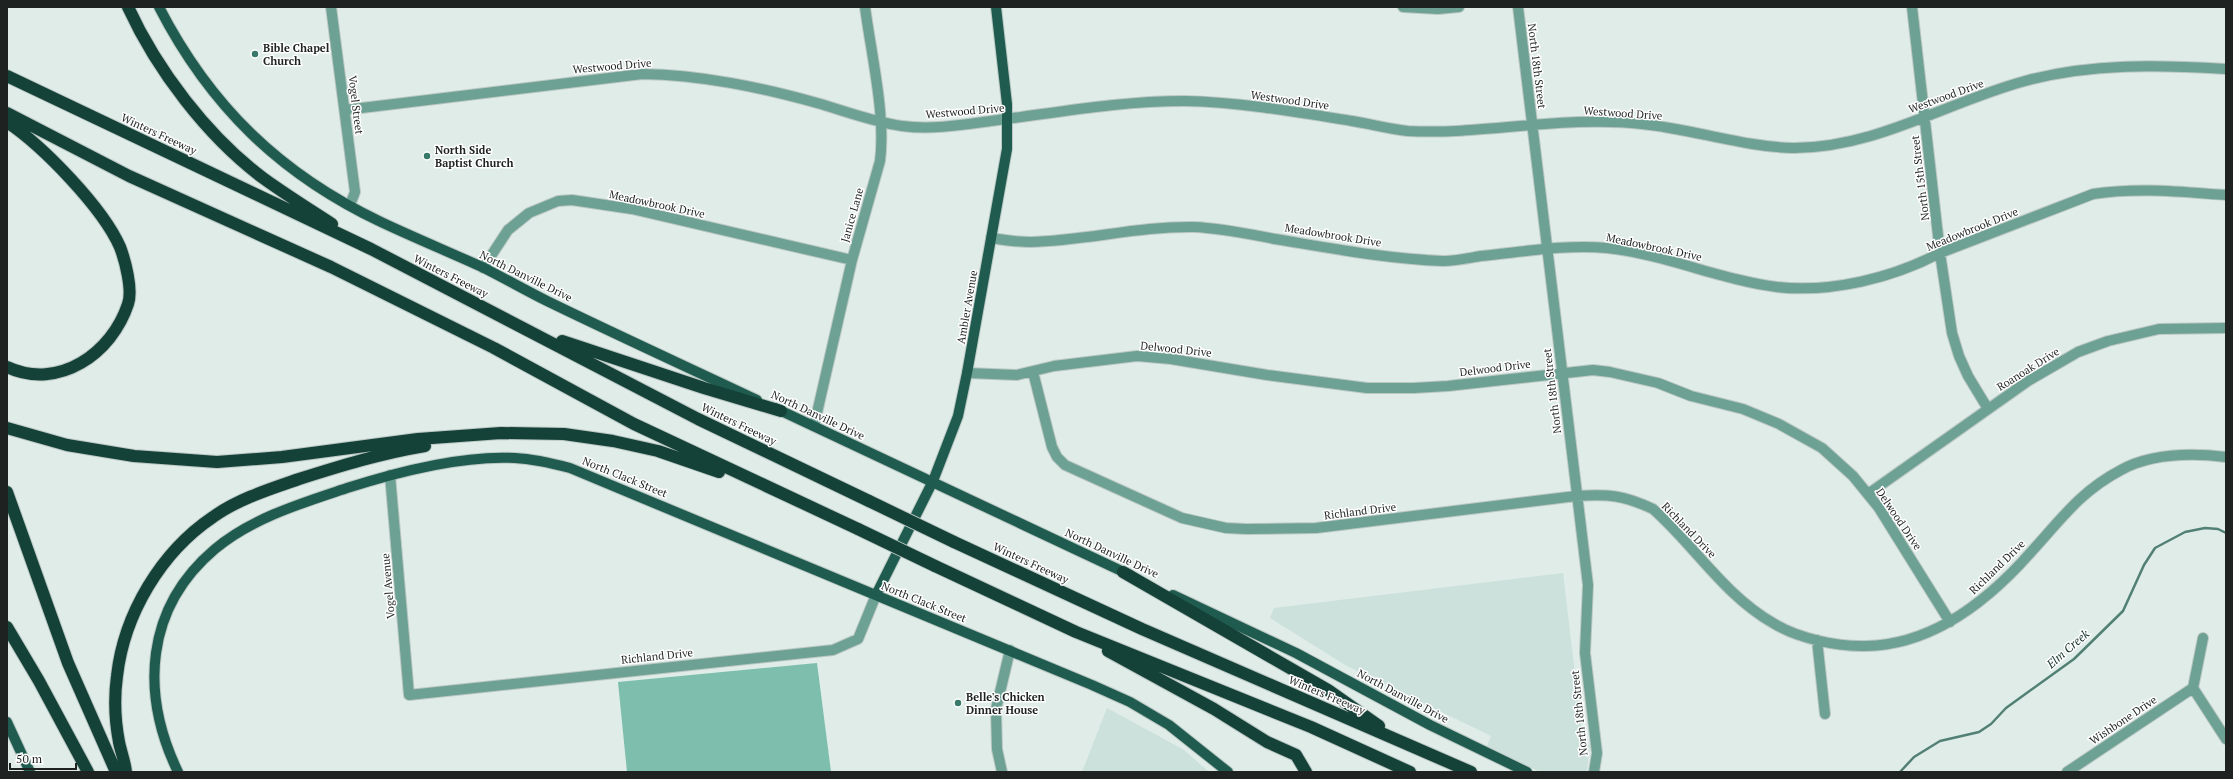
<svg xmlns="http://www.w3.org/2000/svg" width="2233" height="779" font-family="'PT Serif',serif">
  <rect width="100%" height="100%" fill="#dfece8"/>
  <path fill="#cce1db" d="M1563,573l20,169 7,3 -3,27h-47l-53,-26 4,-10 -144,-70 -77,-48 4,-10z
    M1107,708l77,42 25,22h-127z"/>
  <path fill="#7dbeac" d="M817,663l14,109h-204l-9,-90z"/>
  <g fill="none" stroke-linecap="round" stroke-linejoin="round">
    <path stroke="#528074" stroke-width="2.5" d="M1900,772l14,-15 26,-16 39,-9 12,-8 15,-16 68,-49 49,-48 21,-46 11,-17 30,-16 20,-4 13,1 8,4"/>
    <defs>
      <path id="minor" d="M331,7l24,185 -5,13
        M1403,7l35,2 21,-2
        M1518,7l70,578 -3,68 12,100 -3,19
        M1912,7l28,246 12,80 7,23 9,20 20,33
        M345,110l297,-36c60,1 117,13 175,29 28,8 56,19 85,23 30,4 60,-1 89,-5 64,-8 128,-20 193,-20 56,1 113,11 168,20 19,3 37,8 56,10 78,4 156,-16 234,-7 51,5 101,23 152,24 82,0 153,-46 231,-67 66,-18 134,-16 201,-12
        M991,238c13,2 26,4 39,4 55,-1 108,-16 164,-15 27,1 54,7 81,12 55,9 112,20 168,22 13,0 26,-3 38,-5 41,-4 85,-12 126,-8 57,6 114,32 170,39 55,6 115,-9 163,-34l153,-59c45,-7 89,-2 133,1
        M483,268l25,-38 21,-17 29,-12 14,-1 60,9 220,51
        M1033,372l19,75 5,10 8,8 117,53 44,10 20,1 70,-1 260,-32c33,-2 47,-1 77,13 41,36 71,86 120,114 24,15 64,24 93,23 67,-1 124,-47 166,-95 30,-33 49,-60 89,-81 31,-17 71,-17 105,-13
        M967,373l50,2 37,-9 83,-10 34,3 96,16 100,13h47l34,-2 145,-16 17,2 48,11 33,13 52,13 36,15 43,24 31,28 26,32 71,114
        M814,426l38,-166 28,-99c6,-45 -9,-108 -15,-154
        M390,475l19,220 424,-45 25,-11 18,-44
        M1868,494l160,-113 50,-29 30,-11 51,-12 67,-1
        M1817,640l8,74
        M2193,688l33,51
        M2193,688l10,-50
        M1002,772l-5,-23 -1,-40 14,-59
        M2067,772l126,-84"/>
      <path id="major" d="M159,7c51,99 121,167 222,215 34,16 68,30 101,45 22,11 43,23 65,34 70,34 140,66 210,99
        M775,408l355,167
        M876,595l57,-114 25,-65 9,-43 40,-224v-45l-11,-97
        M1173,595l123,58 134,72 97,47
        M7,722l23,50
        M178,772c-38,-79 -33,-164 37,-223 37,-31 87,-46 132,-61 50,-16 115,-33 168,-30 19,1 36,5 55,10l522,217 38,17 39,23 59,47"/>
      <path id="highway" d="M128,7c29,63 79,129 135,171 22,16 46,31 69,46
        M7,76l364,173 327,170 171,82
        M7,113l122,63 202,91 163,81 140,76 224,105
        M7,122c36,24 96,86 113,125 5,13 13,43 8,57 -16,49 -69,87 -121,63
        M562,341l142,47 77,23
        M7,428l60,17 67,11 83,6 65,-5 136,-18 83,-6 63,1 49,7 45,10 61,21
        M7,492l61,171 48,109
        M954,542l188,87 329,143
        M935,566l141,66 235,95 99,45
        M1123,572l205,118 51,36
        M7,627l32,54 49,91
        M1108,651l106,58 53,33 29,13 10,17
        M126,772c-1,-10 -5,-20 -7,-30 -4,-21 -5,-44 -2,-66 7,-62 44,-124 96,-159 25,-18 57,-28 86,-38 41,-13 83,-26 126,-33"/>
    </defs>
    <use href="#minor" stroke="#bcc8c4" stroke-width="12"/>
    <use href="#major" stroke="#bcc8c4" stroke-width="12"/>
    <use href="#highway" stroke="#bcc8c4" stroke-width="14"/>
    <use href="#minor" stroke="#6da193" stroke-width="10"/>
    <use href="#major" stroke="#1f5c4f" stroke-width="10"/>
    <use href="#highway" stroke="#154238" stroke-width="12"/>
    <defs>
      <path id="highway-bridge" d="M869,501l85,41
        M858,529l77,37"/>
    </defs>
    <use href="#highway-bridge" stroke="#bcc8c4" stroke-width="14" stroke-linecap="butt"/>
    <use href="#highway-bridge" stroke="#154238" stroke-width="12"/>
  </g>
  <g fill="#377969" stroke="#fff" stroke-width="1.5">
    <circle cx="255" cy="54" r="4"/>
    <circle cx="427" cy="156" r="4"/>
    <circle cx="958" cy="703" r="4"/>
  </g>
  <g text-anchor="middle" stroke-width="3" stroke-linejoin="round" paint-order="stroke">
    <g font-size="11" font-weight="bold" fill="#1e2321" stroke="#fff" text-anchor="start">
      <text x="263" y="52">Bible Chapel<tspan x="263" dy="13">Church</tspan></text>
      <text x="435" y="154">North Side<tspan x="435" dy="13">Baptist Church</tspan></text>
      <text x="966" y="701">Belle's Chicken<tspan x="966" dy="13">Dinner House</tspan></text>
    </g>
    <g font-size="11" fill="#1e2321" stroke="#fff">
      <text transform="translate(612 66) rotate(-5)" y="4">Westwood Drive</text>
      <text transform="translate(1537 66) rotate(83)" y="4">North 18th Street</text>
      <text transform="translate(1946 96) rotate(-20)" y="4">Westwood Drive</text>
      <text transform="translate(1290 100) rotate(8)" y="4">Westwood Drive</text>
      <text transform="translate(356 105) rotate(83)" y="4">Vogel Street</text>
      <text transform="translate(965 111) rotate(-5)" y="4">Westwood Drive</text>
      <text transform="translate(1623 113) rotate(4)" y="4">Westwood Drive</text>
      <text transform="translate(159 134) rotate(25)" y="4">Winters Freeway</text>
      <text transform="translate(1920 178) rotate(-97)" y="4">North 15th Street</text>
      <text transform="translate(657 204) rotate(12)" y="4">Meadowbrook Drive</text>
      <text transform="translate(852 215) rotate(-74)" y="4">Janice Lane</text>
      <text transform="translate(1972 229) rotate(-22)" y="4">Meadowbrook Drive</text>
      <text transform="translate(1333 235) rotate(9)" y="4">Meadowbrook Drive</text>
      <text transform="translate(1654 247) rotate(12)" y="4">Meadowbrook Drive</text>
      <text transform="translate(451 276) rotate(27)" y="4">Winters Freeway</text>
      <text transform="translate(526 276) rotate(26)" y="4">North Danville Drive</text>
      <text transform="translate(967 307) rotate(-80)" y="4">Ambler Avenue</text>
      <text transform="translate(1176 349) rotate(6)" y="4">Delwood Drive</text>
      <text transform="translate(1495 368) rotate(-7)" y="4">Delwood Drive</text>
      <text transform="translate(2028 369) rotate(-32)" y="4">Roanoak Drive</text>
      <text transform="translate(1552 391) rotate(-97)" y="4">North 18th Street</text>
      <text transform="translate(818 415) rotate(25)" y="4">North Danville Drive</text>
      <text transform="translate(739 424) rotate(26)" y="4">Winters Freeway</text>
      <text transform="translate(625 477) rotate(22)" y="4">North Clack Street</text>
      <text transform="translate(1360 511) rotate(-7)" y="4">Richland Drive</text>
      <text transform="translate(1899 519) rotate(56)" y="4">Delwood Drive</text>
      <text transform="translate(1689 530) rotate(46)" y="4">Richland Drive</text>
      <text transform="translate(1112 553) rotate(25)" y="4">North Danville Drive</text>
      <text transform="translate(1031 563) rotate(25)" y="4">Winters Freeway</text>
      <text transform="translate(1997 567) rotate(-44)" y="4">Richland Drive</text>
      <text transform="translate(388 586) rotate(-95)" y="4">Vogel Avenue</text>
      <text transform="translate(924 602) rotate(22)" y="4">North Clack Street</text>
      <text transform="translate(657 656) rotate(-6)" y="4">Richland Drive</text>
      <text transform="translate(1327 695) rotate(23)" y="4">Winters Freeway</text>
      <text transform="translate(1403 696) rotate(28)" y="4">North Danville Drive</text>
      <text transform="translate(1579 713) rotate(-96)" y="4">North 18th Street</text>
      <text transform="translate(2123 720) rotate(-34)" y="4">Wishbone Drive</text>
    </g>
    <g font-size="12" font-style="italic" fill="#12322a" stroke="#fff">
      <text transform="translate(2068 649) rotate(-41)" y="4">Elm Creek</text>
    </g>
  </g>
  <rect width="2233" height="779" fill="none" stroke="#1e2321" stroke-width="16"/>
  <path d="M10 763v6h66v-6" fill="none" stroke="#1e2321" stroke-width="2"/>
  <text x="16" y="763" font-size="12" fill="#1e2321" stroke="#ffffff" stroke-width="3" paint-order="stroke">50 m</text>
</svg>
